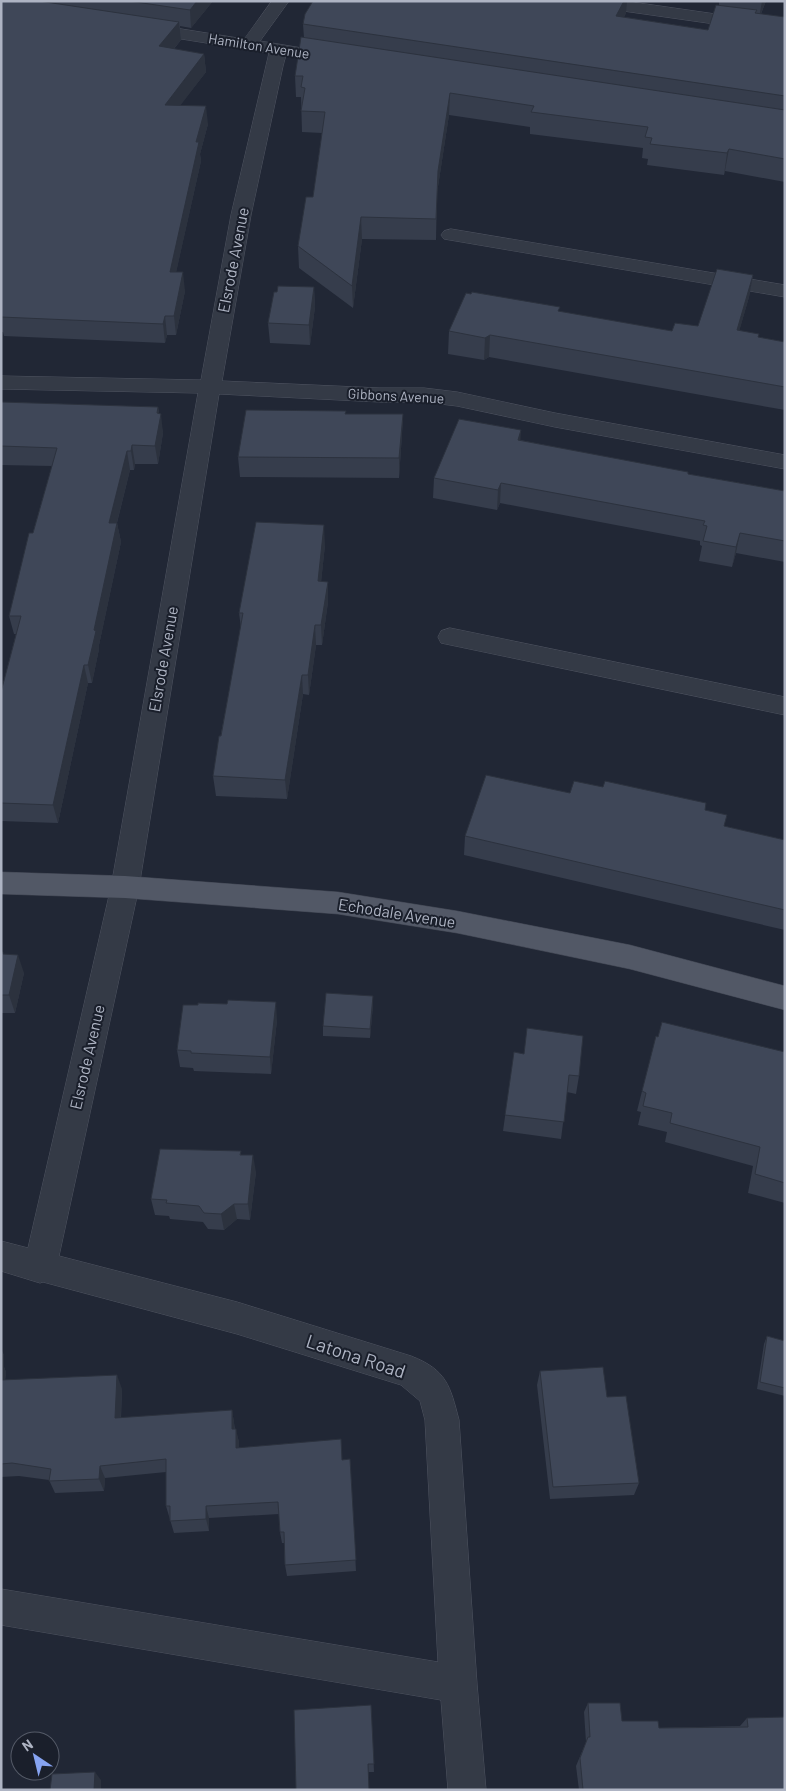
<svg xmlns="http://www.w3.org/2000/svg" width="786" height="1791" font-family="Barlow,sans-serif">
  <rect width="100%" height="100%" fill="#212735"/>
  <g fill="none" stroke-linecap="round" stroke-linejoin="round">
    <defs>
      <path id="minor" d="M272,1h17l-29,40 42,7 3,4 -3,4 -6,1 -10,-2 -3,11 -32,149 -29,166 158,7h44l33,4 98,21 230,42v14l-230,-42 -98,-21 -33,-4h-44l-161,-8 -80,493 -80,369 178,46 174,54c36,14 39,30 48,64l18,264 9,106h-38l-7,-90 -440,-75v-36l437,73 -13,-242 -5,-19 -19,-16 -164,-51 -194,-52 -3,1 -39,-12v-30l27,7 83,-361 87,-494 -197,-4v-13l200,4 30,-165 38,-162 -125,-20 -6,-1 -2,-4 2,-4 6,-1 100,16z
        M580,1h45l160,23v10l-197,-28 -6,-2z
        M451,229l334,56v12l-341,-58 -3,-4 3,-4z
        M450,628l335,69v18l-344,-72 -3,-6 3,-6z"/>
      <path id="major" d="M1,872l124,4 213,16 119,19 173,34 155,41v24l-155,-41 -173,-36 -119,-19 -213,-16 -124,-4z"/>
    </defs>
    <use href="#minor" stroke="#4f5461" stroke-width="1"/>
    <use href="#major" stroke="#3e4350" stroke-width="1"/>
    <use href="#minor" fill="#343a46" fill-rule="evenodd"/>
    <use href="#major" fill="#525866" fill-rule="evenodd"/>
  </g>
  <path fill="#363d4c" d="M1,1h212l-22,27 -11,-2 1,14 -7,9 30,5 2,18 -26,33 28,19 -8,30 1,7 -25,111 9,19 -9,44h-9l-2,8 -161,-7 -1,-4h-2z
    M719,1h47l-5,13 24,3v165l-60,-11 -1,4 -77,-10 1,-6 -6,-1 1,-10 -113,-14v-7l-81,-12 -12,78 -1,47 -74,-1 -9,69 -54,-40 -1,-22 15,-49 9,-64 -20,-1 -1,-35h-5l-1,-21 9,-38 -1,-14 323,-11 -2,4 84,13 11,-25z
    M753,275l-4,22 -10,34 19,6 27,5v68l-296,-53 -5,3 -36,-6 1,-23 111,-19 112,19 26,-5z
    M314,287l1,20 -5,38 -40,-2 -2,-20 9,-31z
    M1,402l157,5 5,26 -5,31h-23l-1,6h-4l-13,53 4,19 -22,103v4l-7,34h-4l-30,140 -57,-2v-129l15,-58h-2l-5,-18 43,-150 -51,-1z
    M346,414h57l-1,20 -3,44 -159,-1 -2,-20z
    M520,440l168,34 97,17v71l-49,-9 -4,14 -33,-6 3,-15 -2,-1v-4l-200,-38 -3,7 -64,-12 1,-20z
    M325,545l-4,37 7,20 -6,43h-6l-7,50 -6,-1 -16,105 -71,-3 -3,-20 28,-148 -2,-15z
    M570,793l135,17 19,16 61,14v90l-321,-75 1,-19z
    M1,952l23,21 -9,40h-14z
    M373,1005l-3,33 -47,-2v-10z
    M277,1020l-6,54 -77,-3 -1,-3 -13,-1 -3,-17z
    M658,1037l127,15v151l-37,-10 5,-27 -88,-24 2,-10 -29,-7 3,-13 -4,-1 5,-20z
    M514,1052l65,24 -3,18 -9,-2 -6,47 -58,-8z
    M241,1151v4l15,17 -6,48 -13,-1 -13,11 -16,-1 -5,-7 -33,-3 -1,-3 -14,-1 -4,-16z
    M767,1336l18,5v55l-28,-7 7,-45z
    M1,1349l3,6v12l2,5 -1,8 117,9 -1,29 111,-8 2,13 1,6 4,13v6l103,12 8,-1 6,112 -69,5 -2,-11 -1,-22h-2l-2,-11 -1,-18 -70,4v13l-35,2 -8,-27v-34l-61,6 -1,13 -49,2 -6,-13 -30,-4 -18,1z
    M540,1371l67,26 32,86 -5,12 -84,4 -13,-114z
    M588,1703l34,18 37,7 81,-2 7,-8 38,72h-206l-3,-24 10,-24 -2,-30z
    M371,1705l3,67h-5l-73,18z"/>
  <path fill="#2c323e" d="M197,1h16l-22,27 -1,-18z
    M624,1h3l-1,12 -12,24 2,-21z
    M762,1h4l-7,17z
    M179,22l2,18 -20,24 -2,-18z
    M204,54l2,18 -39,51 -2,-18z
    M450,93l-1,22 -12,78 -1,47 2,-69z
    M206,106l2,18 -8,30 1,7 -29,130 -2,-19 26,-130z
    M729,149l-4,22 -1,4 3,-22z
    M361,217l1,22 -9,69 -1,-22z
    M183,272l2,19 -9,44 -2,-19z
    M753,275l-4,22 -16,56 4,-23z
    M314,287l1,20 -5,38 -1,-20z
    M165,316l2,19 -2,8 -2,-19z
    M490,335l-1,22 -5,3 1,-22z
    M158,407l2,11 1,-4 2,19 -5,31 -3,-18z
    M403,414l-1,20 -3,44v-20z
    M521,430l-1,20 -2,-10z
    M132,445l3,19 -1,6 -3,-19z
    M127,451l3,19 -18,72 -3,-19z
    M501,483l-1,20 -3,7 1,-20z
    M117,523l4,19 -22,103v4l-7,34 -4,-18 6,-35z
    M324,525l1,20 -6,56 -1,-20z
    M740,533l-4,20 -4,14 4,-20z
    M328,582v20l-6,43 -1,-20z
    M315,625l1,20 -7,50 -1,-20z
    M84,665l4,18 -30,140 -5,-18z
    M302,675l1,19 -16,105 -2,-19z
    M18,955l6,18 -9,40 -6,-18z
    M373,996v9l-3,33v-9z
    M276,1002l1,18 -6,54 -1,-17z
    M253,1155l3,17 -6,48 -2,-16z
    M234,1204l3,15 -13,11 -3,-16z
    M1,1349l3,6v12l2,5 -2,22 -3,-6z
    M117,1375l5,14 -2,42 -5,-13z
    M232,1410l2,13 1,19 -3,-13z
    M236,1429l3,13v18l-3,-12z
    M100,1466l5,12 -1,13 -5,-12z
    M206,1506l3,12v13l-3,-12z
    M95,1772l6,8v10h-7z"/>
  <path fill="#3f4758" stroke="#2c323e" d="M1,1h38l140,21 -20,24 45,8 -39,51 41,1 -10,36h3l-29,130h13l-9,44h-9l-2,8 -162,-7z
    M129,1h68l-7,9z
    M313,1h311l-8,15 92,14 8,-25 41,5 -2,3 30,4v79l-482,-72 2,-10z
    M301,37l484,73v49l-56,-10 -2,4 -77,-9 2,-6 -7,-1 3,-10 -117,-15 3,-6 -84,-13 -12,78 -2,48 -75,-2 -9,69 -54,-40 8,-49h7l12,-85 -24,-1 4,-23 -4,-1 2,-11h-8z
    M717,269l36,6 -16,55 22,4 -1,3 27,5v45l-295,-52 -5,3 -36,-7 17,-38 5,1 1,-2 88,15 -2,4 114,20 3,-8 23,3z
    M278,286l36,1 -5,38 -41,-2 6,-31h3z
    M1,402l157,5 -1,6 4,1 -6,32 -23,-1 -1,6h-4l-18,72h8l-23,107 2,1 -8,34h-4l-31,140 -52,-2v-111l20,-76h-12l20,-83h4l24,-85 -56,-2z
    M246,410l100,1 -1,3h58l-4,44 -161,-1z
    M459,419l62,11 -3,10 170,32v2l97,17v50l-45,-8 -4,14 -33,-6 4,-15 -4,-1 2,-4 -204,-38 -3,7 -64,-12z
    M256,522l68,3 -6,56 10,1 -7,43h-6l-7,50h-6l-17,105 -72,-4 6,-40h2l22,-123h-4z
    M486,775l84,18 4,-12 29,6 2,-6 101,22 -1,7 22,5 -3,11 61,14v70l-320,-74z
    M1,952h2v2l15,1 -9,40h-8z
    M326,993l47,3 -3,33 -47,-3z
    M228,1000l48,2 -6,55 -79,-4v-2l-14,-1 6,-45h15v-2l29,1z
    M662,1022l123,30v131l-30,-9 5,-27 -90,-24 2,-10 -29,-7 3,-13 -4,-2 14,-55 2,1z
    M527,1028l56,8 -4,40 -10,-1 -5,47 -59,-7 9,-63 10,2z
    M160,1149l81,2 -1,4h13l-5,49h-14l-13,10 -17,-1 -5,-7 -33,-3 1,-3 -16,-1z
    M767,1336l18,5v47l-25,-6z
    M603,1367l4,30 19,-1 13,87 -86,4 -13,-116z
    M117,1375l-2,43 117,-8v19h4v19l105,-9 1,21 8,-1 6,101 -71,5 -1,-33h-4l-2,-30 -72,4v13l-36,2v-15h-4v-47l-66,7 -1,13 -50,2 2,-12 -39,-6 -11,1v-84z
    M588,1703h32l2,18h36l1,7 89,-1 -1,-9 38,-1v73h-202l-3,-32 8,-21h2z
    M371,1705l3,59h-6l1,26h-73l-2,-80z
    M95,1772l-1,18h-44l2,-16z"/>
  <g text-anchor="middle" stroke-width="4" stroke-linejoin="round" paint-order="stroke">
    <g font-size="14" fill="#aeb4c3" stroke="#1a1f2b">
      <text transform="translate(259 46) rotate(9)" y="5">Hamilton Avenue</text>
      <text transform="translate(396 396) rotate(3)" y="5">Gibbons Avenue</text>
    </g>
    <g font-size="16" fill="#aeb4c3" stroke="#1a1f2b">
      <text transform="translate(233 260) rotate(-79)" y="6">Elsrode Avenue</text>
      <text transform="translate(163 659) rotate(-80)" y="6">Elsrode Avenue</text>
      <text transform="translate(397 913) rotate(9)" y="6">Echodale Avenue</text>
      <text transform="translate(87 1057) rotate(-77)" y="6">Elsrode Avenue</text>
    </g>
    <g font-size="19" fill="#aeb4c3" stroke="#1a1f2b">
      <text transform="translate(356 1356) rotate(18)" y="7">Latona Road</text>
    </g>
  </g>
  <rect width="786" height="1791" fill="none" stroke="#aeb4c3" stroke-width="5"/>
  <g transform="translate(35 1756) rotate(325)"><circle r="24" fill="#1a1f2b" stroke="#555b68"/>
  <path d="M0-4L9 19L0 12L-9 19Z" fill="#86a3f1"/>
  <text y="-8" font-size="14" font-weight="bold" text-anchor="middle" fill="#aeb4c3">N</text>
  </g>
</svg>
